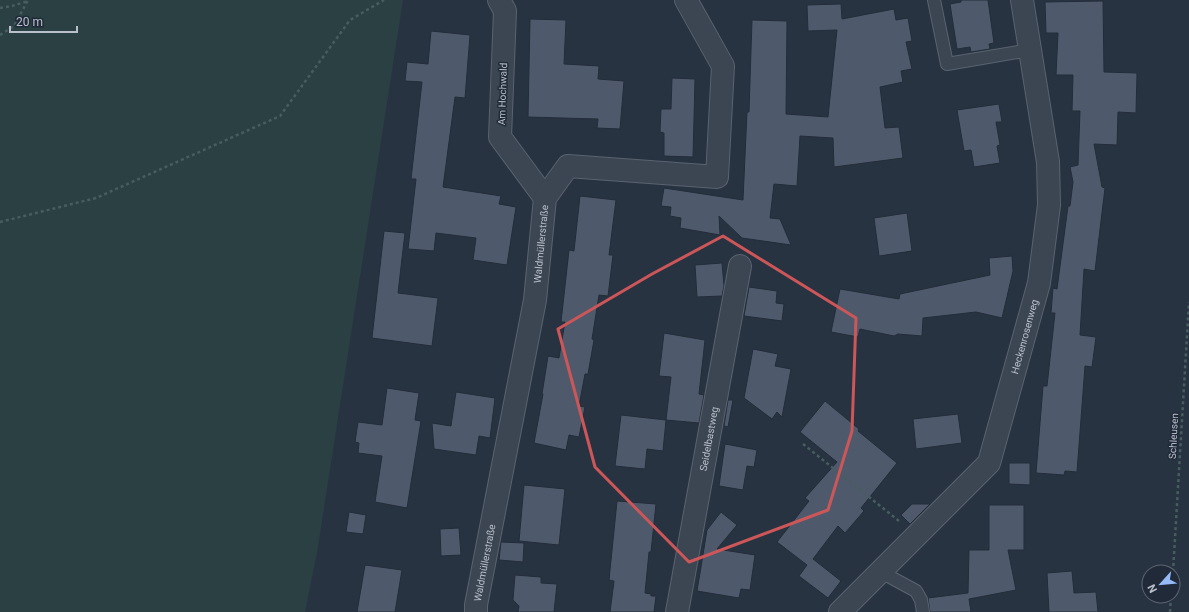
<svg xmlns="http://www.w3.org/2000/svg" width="1189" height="612" font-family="Roboto,sans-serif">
  <rect width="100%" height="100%" fill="#283342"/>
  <path fill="#2a4043" d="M0,0h403l-86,553 -12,59h-305z"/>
  <path fill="#4e5a6b" stroke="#232c39" d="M961,0h27l6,43 -5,1 1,5 -19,3 -1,-5 -13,2 -7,-45 11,-2z
    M1103,1l1,71 33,1 -1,40 -18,-1 -1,33 -23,-1 8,43 3,1 -10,83 -11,-2 -4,66 16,2 -4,30 -7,-1 -8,106 -12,-1 -1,4 -28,-2 7,-87h4l8,-73h-4l2,-25 4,1 11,-83h2l3,-24 -3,-15 8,-2 2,-54h-8l1,-36h-17l2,-42h-12l-1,-31z
    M841,4l1,15 52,-10 2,11 12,-2 4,23 -6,1 6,27 -11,2 2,11 -23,5 5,41 14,-1 4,31 -69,9 -1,-29 -33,-2 -3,50 -23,-2 -4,34 10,1 11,26 -49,-7 -23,-22 1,19 -40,-7 1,-10 -11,-2 1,-9 -10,-1 3,-18 79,12 4,-88h2l3,-92 35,1 -1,93 42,3 9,-87 -29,1 -1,-26z
    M530,19l36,1 -2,44 35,2 -1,13 26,2 -4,48 -23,-1 1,-9 -70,-2z
    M431,31l39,4 -5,63 -10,-1 -12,90 58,9 -2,8 17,3 -9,58 -34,-5 3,-22 -40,-5 -2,18 -26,-2 8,-70h-5l11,-97 -17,-1 2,-19 21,2z
    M672,78l23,1 -2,78 -29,-1v-23l-4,-1 1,-23h10z
    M999,104l3,18h-6l4,23 -3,1 3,17 -26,4 -3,-17 -7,1 -7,-41z
    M580,196l36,4 -7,55h4l-5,41 -9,-1 -7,44 2,1 -6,34h-3l-6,32 6,1 -6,30 -10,-2 -3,15 -32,-7 9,-49h-1l6,-38 11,2 6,-36h-4l8,-72 5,1z
    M907,213l5,38 -33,5 -5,-38z
    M384,231l21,2 -7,60 40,5 -6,48 -60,-8z
    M1012,256l1,15 -11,47 -26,-6 -53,6 -1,18 -24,-2 -4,2 -34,-7 -2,8 -27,-5 9,-43 59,10 1,-5 90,-19 -1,-17z
    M722,263l2,23 -2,10 -25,1 -2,-32z
    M749,287l28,4 -1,12 8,1 -2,17 -38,-5z
    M664,333l41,7 -6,54 5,1 -5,28 -33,-3 5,-43 -12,-1z
    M753,349l25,5 -3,12 16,3 -9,48 -5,-5 -5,7 -28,-21z
    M387,388l32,5 -4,27 6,1 -14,87 -32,-6 7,-46 -24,-3 1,-10 -4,-1 3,-20 24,3z
    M456,392l39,6 -5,40 -11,-2 -3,19 -42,-6 -2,-26 19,3z
    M728,400h5l-5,27 -4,-1z
    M825,401l34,28 -1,2 39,32 -36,45 3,3 -19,22 -7,-7 -25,33 28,22 -13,17 -29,-22 8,-11 -30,-23 32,-41 -4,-3 32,-36 -37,-30z
    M958,414l4,29 -46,6 -3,-30z
    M621,415l45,5 -3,31 -16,-2 -2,20 -30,-3z
    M725,444l32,6 -3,17 -7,-1 -4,24 -24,-4z
    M1009,463h21v22l-21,-1z
    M524,485l41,4 -6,56 -40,-4z
    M617,501l39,3 -5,48h-2l-4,41 6,1v2h5l-2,16h-44l4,-31 -5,-1z
    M912,504h18l-20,20 -9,-9z
    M989,505h35v45h-16l8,40 -47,9 2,13h-41l-2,-14 40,-5 1,-43h20z
    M349,512l17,3 -3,19 -17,-2z
    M721,512l16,13 -20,24 38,6 -5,35 -9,-1 -2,9 -42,-7 10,-61z
    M459,528l2,27 -20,1 -1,-27z
    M501,542l23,1 -1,19 -24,-2z
    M365,565l37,5 -7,42h-38z
    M1072,571l2,22 22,-1 2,20h-49l-2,-39z
    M515,575l26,2v6l16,1 -3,28h-36l1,-6 -6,-6z"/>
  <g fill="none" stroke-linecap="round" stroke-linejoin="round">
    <defs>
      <path id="service" d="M934,0l13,64 83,-14
        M881,572l35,19 5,9 2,12"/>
      <g id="minor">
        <path d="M499,0l6,11 -5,126 45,61"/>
        <path id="s1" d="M476,612v-7l59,-305 10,-102 23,-32 149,11 6,-111 -37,-66"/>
        <path id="s2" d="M677,612l63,-346"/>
        <path id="s3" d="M840,612l149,-149 50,-180 10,-78 -1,-43 -26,-162"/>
      </g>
    </defs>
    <use href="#service" stroke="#5a636f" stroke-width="14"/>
    <use href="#minor" stroke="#5a636f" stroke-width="24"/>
    <path stroke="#485d60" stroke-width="2.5" stroke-dasharray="3 3" stroke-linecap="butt" d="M0,8l12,-2 16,-5
      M0,35l14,-9 14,-26
      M0,222l96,-24 184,-82 70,-96 34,-20
      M803,444l96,77
      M1173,572l16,-270
      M1170,612l1,-16"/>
    <use href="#service" stroke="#3c4552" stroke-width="12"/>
    <use href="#minor" stroke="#3c4552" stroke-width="22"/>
  </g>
  <path fill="none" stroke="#cd5659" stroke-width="3" stroke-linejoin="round" d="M723,236l133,82 -4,113 -24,79 -139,52 -94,-95 -37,-138 94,-55z"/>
  <g text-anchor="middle" stroke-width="3" stroke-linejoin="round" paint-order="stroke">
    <g font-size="10" fill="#b9c0cc" stroke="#212a38">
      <text transform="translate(502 94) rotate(-88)" y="4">Am Hochwald</text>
      <text dy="4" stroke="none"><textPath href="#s1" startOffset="374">Waldmüllerstraße</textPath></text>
      <text dy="4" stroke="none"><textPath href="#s3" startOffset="342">Heckenrosenweg</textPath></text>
      <text transform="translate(1173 436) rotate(-87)" y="4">Schleusen</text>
      <text dy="4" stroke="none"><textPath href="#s2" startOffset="176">Seidelbastweg</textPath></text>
      <text dy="4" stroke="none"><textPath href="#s1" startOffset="50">Waldmüllerstraße</textPath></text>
    </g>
  </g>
  <g transform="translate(1161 584) rotate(243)"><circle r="19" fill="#212a38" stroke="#5e6673"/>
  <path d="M0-3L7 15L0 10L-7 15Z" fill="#95baf5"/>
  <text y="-6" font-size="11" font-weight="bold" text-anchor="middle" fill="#b9c0cc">N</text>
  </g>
  <path d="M10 26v6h67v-6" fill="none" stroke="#b9c0cc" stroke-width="2"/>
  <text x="16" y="26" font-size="12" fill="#b9c0cc" stroke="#212a38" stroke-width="3" paint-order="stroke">20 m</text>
</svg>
